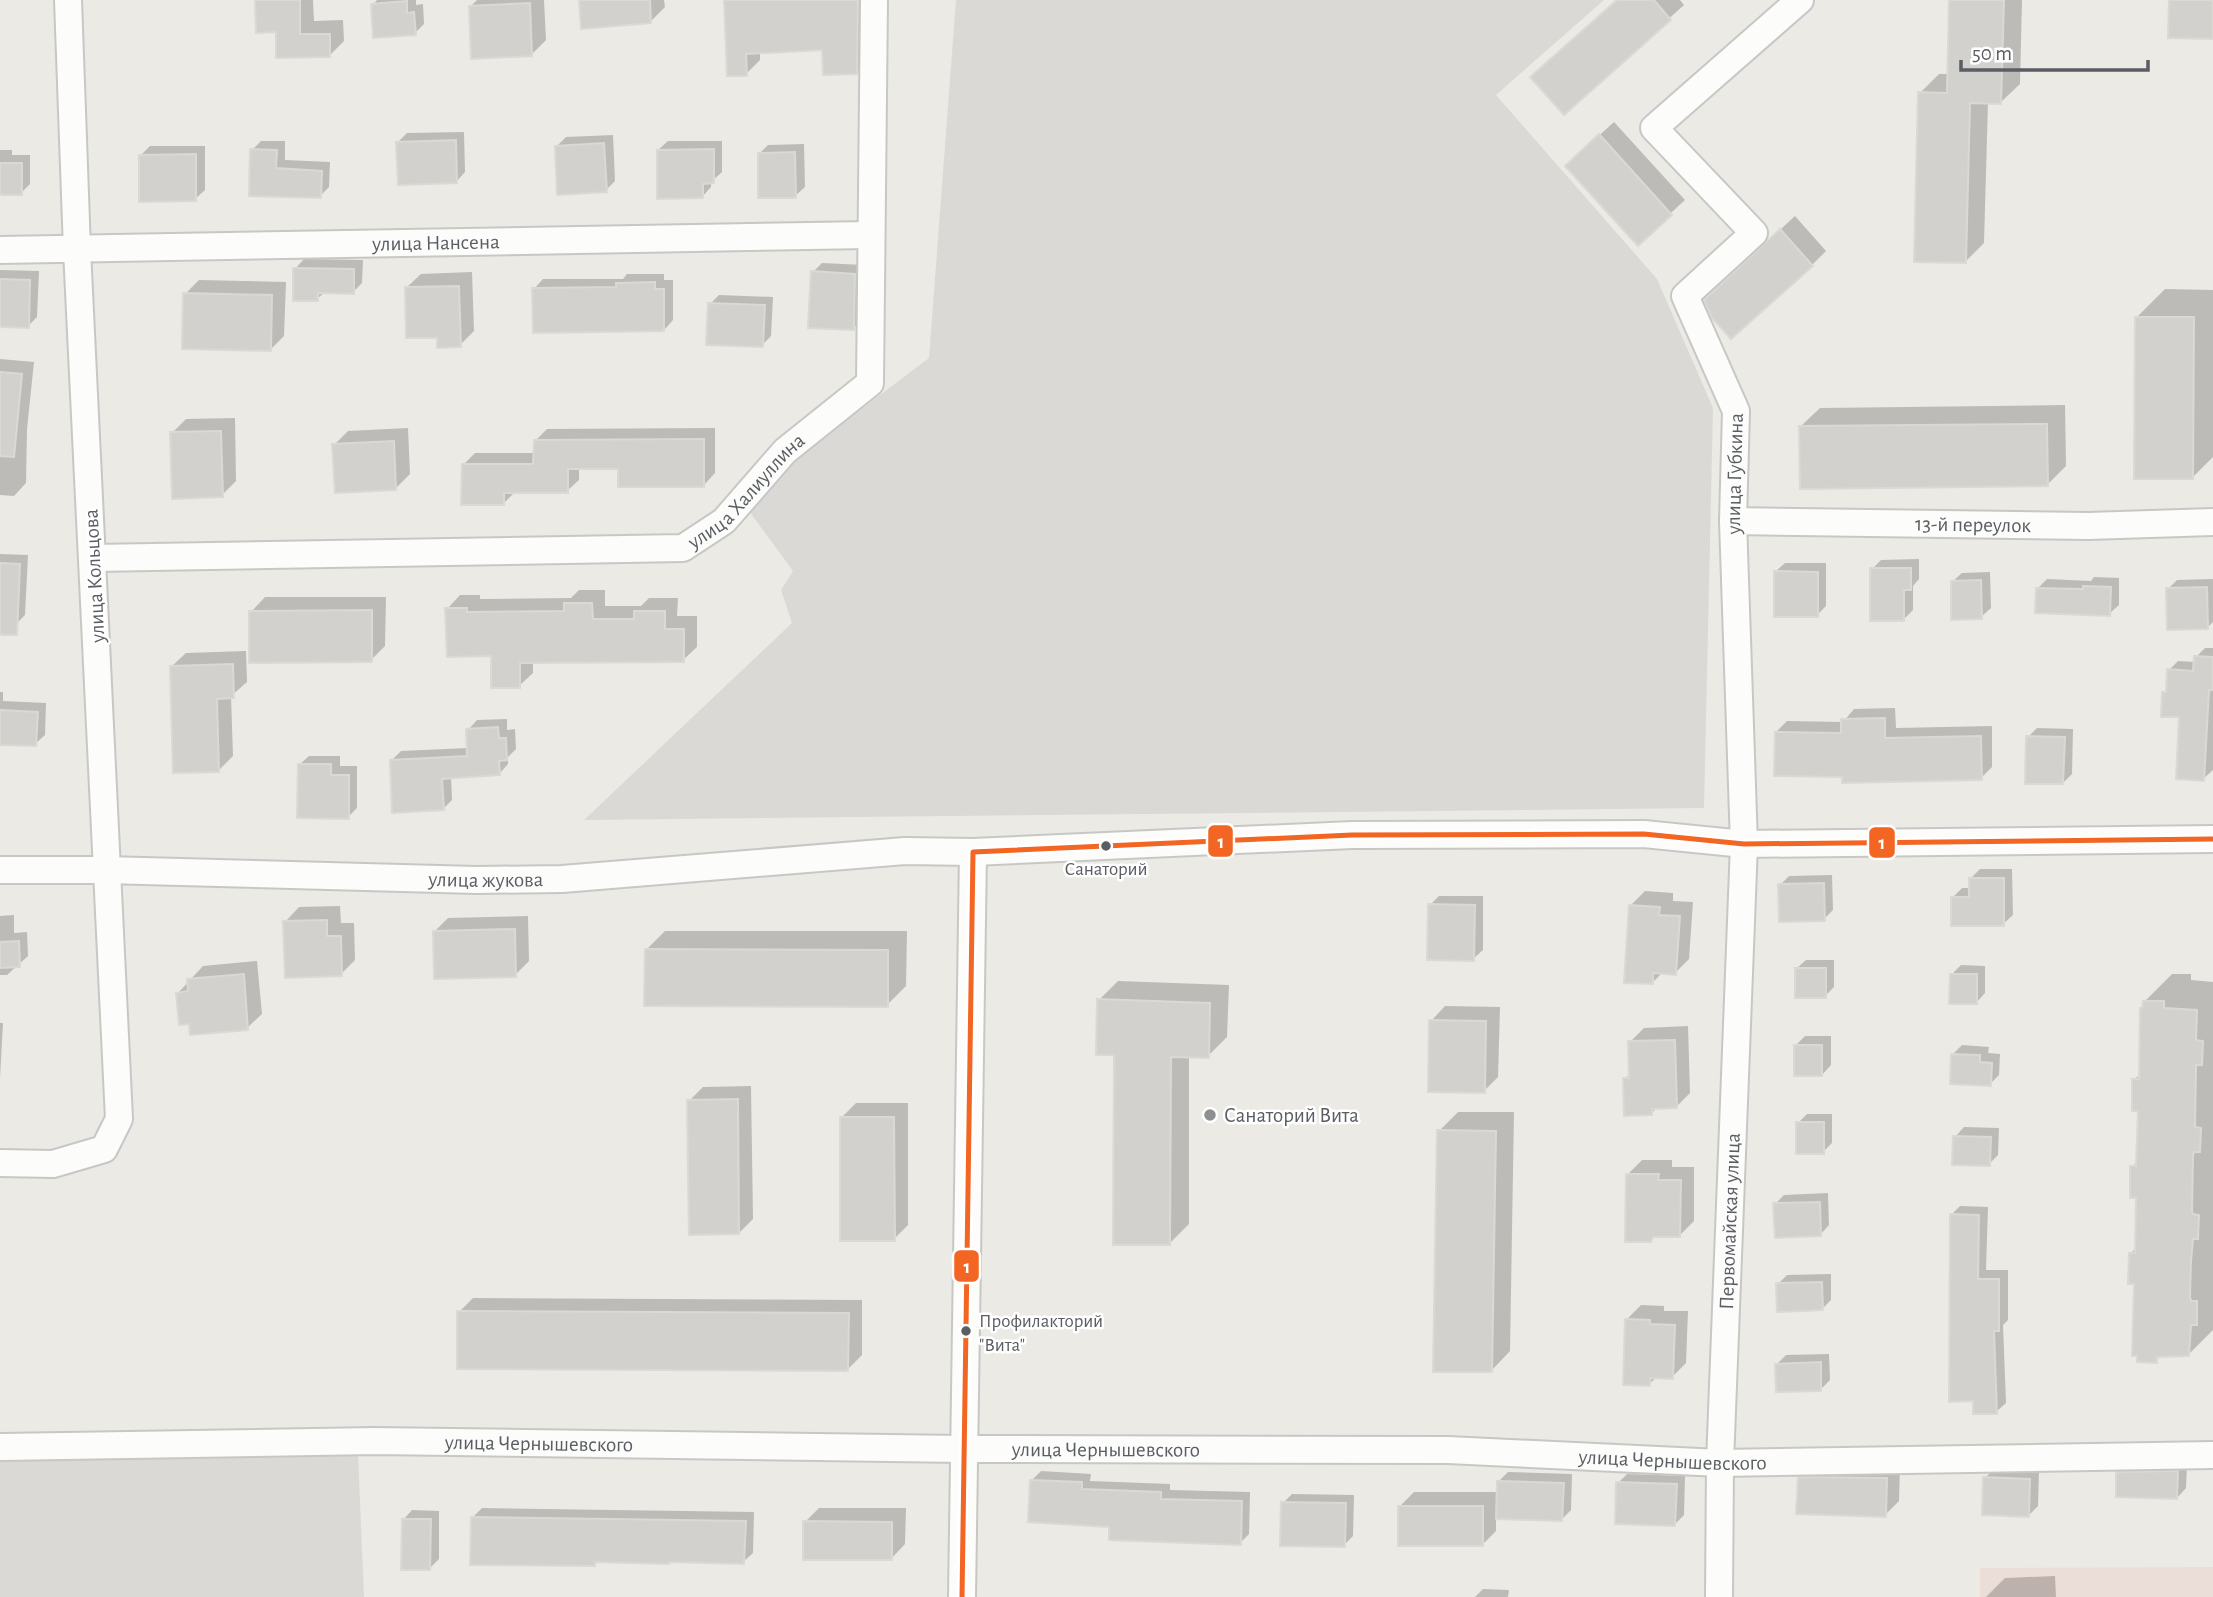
<svg xmlns="http://www.w3.org/2000/svg" width="2213" height="1597" font-family="'Alegreya Sans',sans-serif">
  <rect width="100%" height="100%" fill="#ebeae5"/>
  <path fill="#dbd9d5" d="M956,0h648l-108,95 161,184 56,129 -9,400 -1120,12 208,-197 -11,-33 12,-19 -52,-71 188,-142z
    M0,1440l358,14 6,143h-364z"/>
  <path fill="#ebded9" d="M2213,1567v30h-233v-29z"/>
  <path fill="#0003" d="M257,0h56l1,21 29,-1 1,21 -14,14 -53,-25z
    M377,0h39v5l7,-1 1,20 -9,9 -42,-28z
    M477,0h67l2,40 -14,14 -62,-47z
    M581,0h83l1,7 -14,14z
    M726,0h146l-1,58 -14,14 -33,-23 -64,3v8l-14,14z
    M1618,0h62l4,5 -120,108z
    M1951,0h71l-2,84 -19,18h-13l-4,141 -19,19 -45,-169 19,-19h10z
    M1614,122l71,78 -47,43 -57,-91z
    M464,132l1,40 -9,10 -58,-40 9,-9z
    M613,135l2,46 -9,9 -49,-44 9,-9z
    M261,141h24v19l45,2 -1,25 -9,9 -69,-1 1,-45z
    M668,141h54v31l-11,10v5l-9,10 -44,-47z
    M804,144l1,43 -10,9 -36,-42 9,-9z
    M150,146h55v44l-10,9 -54,-44z
    M0,150h12v5h18v29l-9,9h-21z
    M1795,216l31,35 -14,14 -92,21z
    M304,259l59,1 -1,23 -9,9h-28l-8,7 -22,-30z
    M822,263l42,2 -2,54 -9,10 -40,-57z
    M0,270l39,1 -2,46 -9,9h-28z
    M472,272l2,59 -14,14 -21,-9 -33,-48 15,-14z
    M627,274h37v6h9v40l-9,10 -130,-41 9,-10h80z
    M199,280l87,2 -2,54 -14,14 -85,-56z
    M2165,289l48,1v167l-21,21 -55,-161z
    M719,295l54,2 -2,39 -9,9 -52,-41z
    M0,359l34,3 -7,67 -1,54 -12,13 -14,-1z
    M2065,405l1,61 -19,19 -246,-59 19,-18z
    M235,418l1,63 -14,14 -50,-62 14,-14z
    M408,428l2,46 -14,14 -62,-43 14,-14z
    M715,428v45l-11,12 -85,-18h-40v13l-12,11 -52,1 -12,12 -39,-40 11,-11h60v-12l12,-12z
    M0,554l28,1 -3,60 -9,9 -16,-1z
    M1919,559v20l-6,7v24l-9,9 -32,-50 9,-9z
    M1785,563h41v43l-9,9 -42,-43z
    M1990,572l1,36 -10,9 -29,-35 10,-9z
    M2094,577l25,1v27l-10,9 -71,-26 9,-9 44,2z
    M2213,579v43l-6,6 -39,-39 9,-9z
    M579,590h26v16h36l8,-8h29l-1,18h20v31l-14,13 -150,1v12l-14,13 -26,-32 -46,-45 13,-14h20v4l91,-1z
    M265,597h121l-1,49 -14,14 -120,-48z
    M2205,648h8v122l-10,9 -23,-63 -16,-23 4,-5 1,-18 9,-9 17,1 1,-5z
    M246,651l1,31 -16,14 2,60 -14,14 -48,-103 15,-14z
    M0,692h3v9l43,2 -1,32 -10,9 -35,-1z
    M1895,708l1,20 96,-2v41l-11,11 -205,-46 11,-11 56,1 11,-13z
    M507,719v11l8,-1 1,20 -8,8v7l-9,10 -48,2 1,24 -9,9 -51,-49 9,-9 67,-3v-18l9,-10z
    M2037,728l36,1 -1,45 -9,9 -35,-46z
    M309,756h31v10h17v42l-9,9 -49,-52z
    M1980,869h32l1,46 -10,9 -50,-27 9,-9h9v-10z
    M1832,875l1,35 -9,9 -44,-34 9,-9z
    M1645,891l28,2v8l20,1 -4,57 -14,14 -12,-1 -11,11 -21,-78z
    M1439,896h44v54l-10,9 -43,-54z
    M340,906l1,17h13l1,37 -14,14 -56,-52 14,-15z
    M14,915v18l13,-1 1,24 -21,19h-7v-59z
    M528,916l1,45 -14,14 -81,-43 14,-14z
    M665,931h242l-1,55 -19,19 -241,-55z
    M1806,960h28v27l-9,9 -29,-27z
    M257,961l5,53 -15,14 -56,-5 -13,-30 25,-27z
    M1961,965l24,1v27l-9,10 -25,-28z
    M2172,974h19v6l22,2v348l-25,25h-26l-6,6 -26,-107 7,-7 1,-51 -6,-29 6,-6 1,-52 -5,-29 7,-7 3,-71z
    M1118,981l111,4 -2,52 -19,19h-19v168l-19,19 -71,-243z
    M1445,1006l55,1 -2,70 -14,14 -53,-70z
    M0,1023h3l-3,55z
    M1688,1026l2,67 -14,14h-19l-5,6 -27,-34 6,-7 -1,-30 14,-14z
    M1805,1036h26v29l-9,10 -26,-30z
    M1962,1045l27,2 -1,6 12,1 -1,21 -9,9 -38,-29z
    M751,1086l2,133 -14,14 -50,-132 14,-14z
    M856,1103h52v122l-14,14 -53,-121z
    M1458,1112h56l-4,239 -18,19 -53,-239z
    M1807,1114h25v29l-9,9 -25,-29z
    M1964,1127l35,1 -1,27 -9,9 -34,-27z
    M1642,1160h30v7h22v54l-14,14h-24l-6,6 -22,-67z
    M1828,1193l1,32 -9,10 -45,-31 9,-9z
    M1960,1206l28,1 -2,63h22v50l-5,5 3,78 -10,9 -45,-197z
    M1831,1274v26l-9,9 -44,-25 9,-9z
    M473,1298l389,2v55l-14,14 -389,-57z
    M1641,1305l23,1v5h24l-2,52 -14,14h-15l-8,7 -22,-65z
    M1829,1354l1,26 -9,9 -44,-25 9,-9z
    M2187,1463l-1,25 -9,10 -59,-25 9,-9z
    M1813,1464l87,1 -1,36 -14,14 -86,-37z
    M1994,1469l45,1 -1,36 -9,9 -44,-37z
    M1041,1471l50,3 -1,7 80,3v6l80,2 -1,42 -9,9 -129,-18 -79,-45z
    M1508,1472l64,2 -1,36 -9,9 -66,-2v14l-14,14 -82,-39 14,-14h85v-11z
    M1627,1474l58,2 -1,39 -9,9 -57,-41z
    M1292,1494l62,1 -1,41 -9,9 -61,-42z
    M482,1508l272,4 -1,41 -10,9 -146,-1 -3,3 -121,-47z
    M819,1508h87l-1,36 -14,15 -86,-37z
    M412,1510l27,1v48l-10,10 -26,-49z
    M2055,1576l1,21h-70l19,-19z
    M1483,1589l26,1 -1,7h-33z"/>
  <path fill="#d2d1ce" stroke="#dad9d4" stroke-width="2" d="M255,0h45v34h30v23l-54,1v-26l-20,1z
    M579,0h71l1,23 -70,6z
    M724,0h134l-1,74 -34,1 -1,-25 -76,4 1,22h-20z
    M1617,0h37l17,20 -107,95 -34,-38z
    M1949,0h55l-3,104 -31,-1 -4,160 -52,-1 4,-170 29,1z
    M2169,0h44v39l-45,-1z
    M407,1v12l7,-1 2,23 -43,3 -2,-34z
    M530,3l2,53 -61,3 -2,-53z
    M1599,134l73,81 -34,31 -73,-80z
    M456,140l1,43 -59,2 -2,-43z
    M604,143l3,49 -50,3 -2,-49z
    M250,149l27,1 -1,18 46,3 -1,27 -72,-2z
    M714,149v34l-11,1v14l-46,1v-49z
    M795,152l1,46h-38v-45z
    M196,154v47l-57,1v-47z
    M0,163h22v32h-22z
    M1780,229l33,37 -82,73 -19,-21 -8,-18z
    M293,268l61,1v25l-36,-1v8h-25z
    M811,271l44,3 -1,56 -46,-2z
    M0,279l30,1 -1,48 -29,-1z
    M655,282v7h9v42l-131,2 -1,-45 84,-1v-4z
    M459,286l2,61 -24,1v-10h-31l-1,-51z
    M183,293l89,2 -1,56 -89,-2z
    M708,303l57,2 -2,42 -57,-2z
    M2135,317h59l-1,162h-59z
    M0,372l22,2 -8,83 -14,-1z
    M2047,424l1,62 -248,3 -1,-63z
    M221,431l2,66 -51,2 -2,-67z
    M704,439v48h-86v-18h-50v24h-64v12h-43l1,-41h71l1,-24z
    M394,441l2,49 -61,3 -3,-49z
    M0,563l20,1 -3,71h-17z
    M1870,568h41v22h-7v31h-34z
    M1774,571l44,1v45h-44z
    M1981,580l1,39 -31,1v-39z
    M2083,586l28,1 -1,29 -75,-3 1,-25 47,1z
    M2207,587l1,42 -41,1 -1,-42z
    M564,603h28l1,16h41v-8h31v18h19v33l-164,1v25h-29v-32l-44,1 -2,-49h22v4l97,-1z
    M372,610v52l-123,1v-52z
    M2194,656l19,1v33h-4l-5,91 -28,-2 3,-62h-18l1,-25h4l1,-23 26,2z
    M233,664l1,34 -17,1 2,73 -46,1 -3,-107z
    M0,710l38,2 -2,34 -36,-1z
    M1885,718v20l96,-2 1,44 -140,3v-6l-68,-1 1,-44 66,1v-14z
    M498,727l1,11h7l1,22 -8,1 1,14 -58,4 2,31 -52,3 -2,-53 77,-4 -1,-27z
    M2026,736l39,1 -2,47h-38z
    M298,764h33v11h18v44l-52,-1z
    M1969,878h35v48h-53v-29h18z
    M1824,883l1,38 -46,1 -1,-38z
    M1428,904l47,1 -1,56 -47,-1z
    M1629,905l31,2 -1,8 21,1 -4,59 -23,-2v11l-29,-1z
    M327,920v16h14l1,40 -57,2 -2,-57z
    M515,929l1,48 -82,2 -1,-48z
    M19,941l1,26 -20,1v-26z
    M645,949l243,1v57l-244,-1z
    M1795,968h31v30h-31z
    M244,974l4,56 -58,5 -1,-11 -10,1 -3,-32 12,-2 -1,-12z
    M1950,974h27v30h-28z
    M1097,999l113,4 -1,55 -38,-1 -1,188h-57l1,-190h-18z
    M2143,1001h21v7l33,2 -1,30 7,1 -1,24h-6v4l-1,55v3l6,1 -1,24h-6l-1,4 -1,55 1,3 6,1 -1,24h-5l-2,22 -1,36 1,4h6v24h-6l-2,31 -32,1v6l-20,-1v-6h-5l2,-72h-6l1,-31h6l1,-55h-6v-32h6l2,-55h-6v-32h7l1,-71h2z
    M1429,1020l57,1 -1,72 -57,-1z
    M1675,1040l2,68 -25,1v6l-28,1 -1,-38h6l-1,-37z
    M1794,1045h28v31h-28z
    M1951,1054l29,1v7l12,1 -1,23 -41,-2z
    M738,1099l1,135 -50,1 -2,-135z
    M840,1117h54l1,124h-55z
    M1796,1122h28v32h-28z
    M1437,1130l59,1 -4,241h-59z
    M1953,1136l38,1 -1,29 -38,-1z
    M1626,1174h33l-1,6h23l-1,57h-27l-2,5h-26z
    M1820,1202l1,34 -46,2 -2,-35z
    M1950,1214l29,1 -1,64h21v52h-5l3,83h-24v-13l-24,1z
    M1822,1282l1,28 -46,2 -1,-29z
    M457,1311l392,2 -1,58 -391,-2z
    M1625,1319l25,1v4l25,1 -2,54 -23,-1v8l-27,-1z
    M1821,1362v29l-45,1 -1,-28z
    M2178,1471l-1,28 -61,-2v-25z
    M1798,1477l89,1 -1,39 -90,-3z
    M1983,1477l47,2 -1,38 -47,-2z
    M1030,1480l52,2v7l79,3v7l81,2 -1,44 -132,-5v-13l-81,-5z
    M1497,1481l67,2 -2,38 -66,-2z
    M1616,1482l61,2 -2,42 -60,-2z
    M1281,1502l65,1 -1,44 -65,-1z
    M1398,1506h85v40h-85z
    M471,1517l275,4 -2,43 -75,-2v2l-74,-2v4l-125,-1z
    M402,1519h29l-1,51h-29z
    M803,1521l89,1v38h-89z"/>
  <g fill="none" stroke-linecap="round" stroke-linejoin="round">
    <defs>
      <g id="minor">
        <path id="s1" d="M0,250l870,-15"/>
        <path id="s2" d="M1733,521l355,5 125,-4"/>
        <path id="s3" d="M93,558l590,-10 41,-27 61,-70 85,-68 4,-383"/>
        <path id="s4" d="M0,870h105l371,10 86,-1 343,-28 68,1 379,-17 292,-1 100,10 469,-5"/>
        <path d="M0,1163l53,1 51,-15 15,-30 -42,-869 -9,-250"/>
        <path id="s5" d="M0,1447l375,-6 588,8 485,1 272,13 493,-8"/>
        <path d="M962,1597l11,-745"/>
        <path id="s6" d="M1719,1597l1,-134 24,-619 -11,-323 3,-110 -51,-115 69,-63 -100,-105 146,-128"/>
      </g>
    </defs>
    <use href="#minor" stroke="#c7c7c5" stroke-width="30"/>
    <use href="#minor" stroke="#fcfcfb" stroke-width="26"/>
    <defs>
      <path id="bus-1" d="M962,1597l11,-745 379,-17 292,-1 100,10 469,-5"/>
    </defs>
    <use href="#bus-1" stroke="#fff" stroke-width="10"/>
    <use href="#bus-1" stroke="#f26522" stroke-width="5"/>
  </g>
  <g fill="#5a5e63" stroke="#fff" stroke-width="2.5">
    <circle cx="1106" cy="846" r="6"/>
    <circle cx="966" cy="1331" r="6"/>
  </g>
  <circle fill="#8d8f90" stroke="#fff" stroke-width="2.5" cx="1210" cy="1115" r="7"/>
  <g text-anchor="middle" stroke-width="5" stroke-linejoin="round" paint-order="stroke">
    <g font-size="19" fill="#5a5e63" stroke="#fff">
      <text x="1106" y="875">Санаторий</text>
      <text x="979" y="1327" text-anchor="start">Профилакторий<tspan x="979" dy="24">"Вита"</tspan></text>
    </g>
    <g font-size="21" fill="#5a5e63" stroke="#fff">
      <text dy="7" stroke="none"><textPath href="#s1" startOffset="436">улица Нансена</textPath></text>
      <text dy="7" stroke="none"><textPath href="#s6" startOffset="1124">улица Губкина</textPath></text>
      <text dy="7" stroke="none"><textPath href="#s3" startOffset="676">улица Халиуллина</textPath></text>
      <text dy="7" stroke="none"><textPath href="#s2" startOffset="240">13-й переулок</textPath></text>
      <text transform="translate(94 576) rotate(-93)" y="7">улица Кольцова</text>
      <text dy="7" stroke="none"><textPath href="#s4" startOffset="486">улица жукова</textPath></text>
      <text dy="7" stroke="none"><textPath href="#s6" startOffset="376">Первомайская улица</textPath></text>
      <text dy="7" stroke="none"><textPath href="#s5" startOffset="539">улица Чернышевского</textPath></text>
      <text dy="7" stroke="none"><textPath href="#s5" startOffset="1106">улица Чернышевского</textPath></text>
      <text dy="7" stroke="none"><textPath href="#s5" startOffset="1673">улица Чернышевского</textPath></text>
    </g>
    <g font-size="21" fill="#5a5e63" stroke="#fff" text-anchor="start">
      <text x="1224" y="1122">Санаторий Вита</text>
    </g>
  </g>
  <g stroke="#fff" stroke-width="2.5">
    <rect x="1207" y="824" width="27" height="34" rx="7" fill="#f26522"/>
    <rect x="1868" y="826" width="28" height="33" rx="7" fill="#f26522"/>
    <rect x="953" y="1249" width="27" height="34" rx="7" fill="#f26522"/>
  </g>
  <g font-size="19" text-anchor="middle" font-weight="bold" fill="#fff">
    <text x="1221" y="848">1</text>
    <text x="1882" y="849">1</text>
    <text x="967" y="1273">1</text>
  </g>
  <path d="M1961 60v10h187v-10" fill="none" stroke="#5a5e63" stroke-width="3.5"/>
  <text x="1972" y="60" font-size="21" fill="#5a5e63" stroke="#ffffff" stroke-width="5" paint-order="stroke">50 m</text>
</svg>
